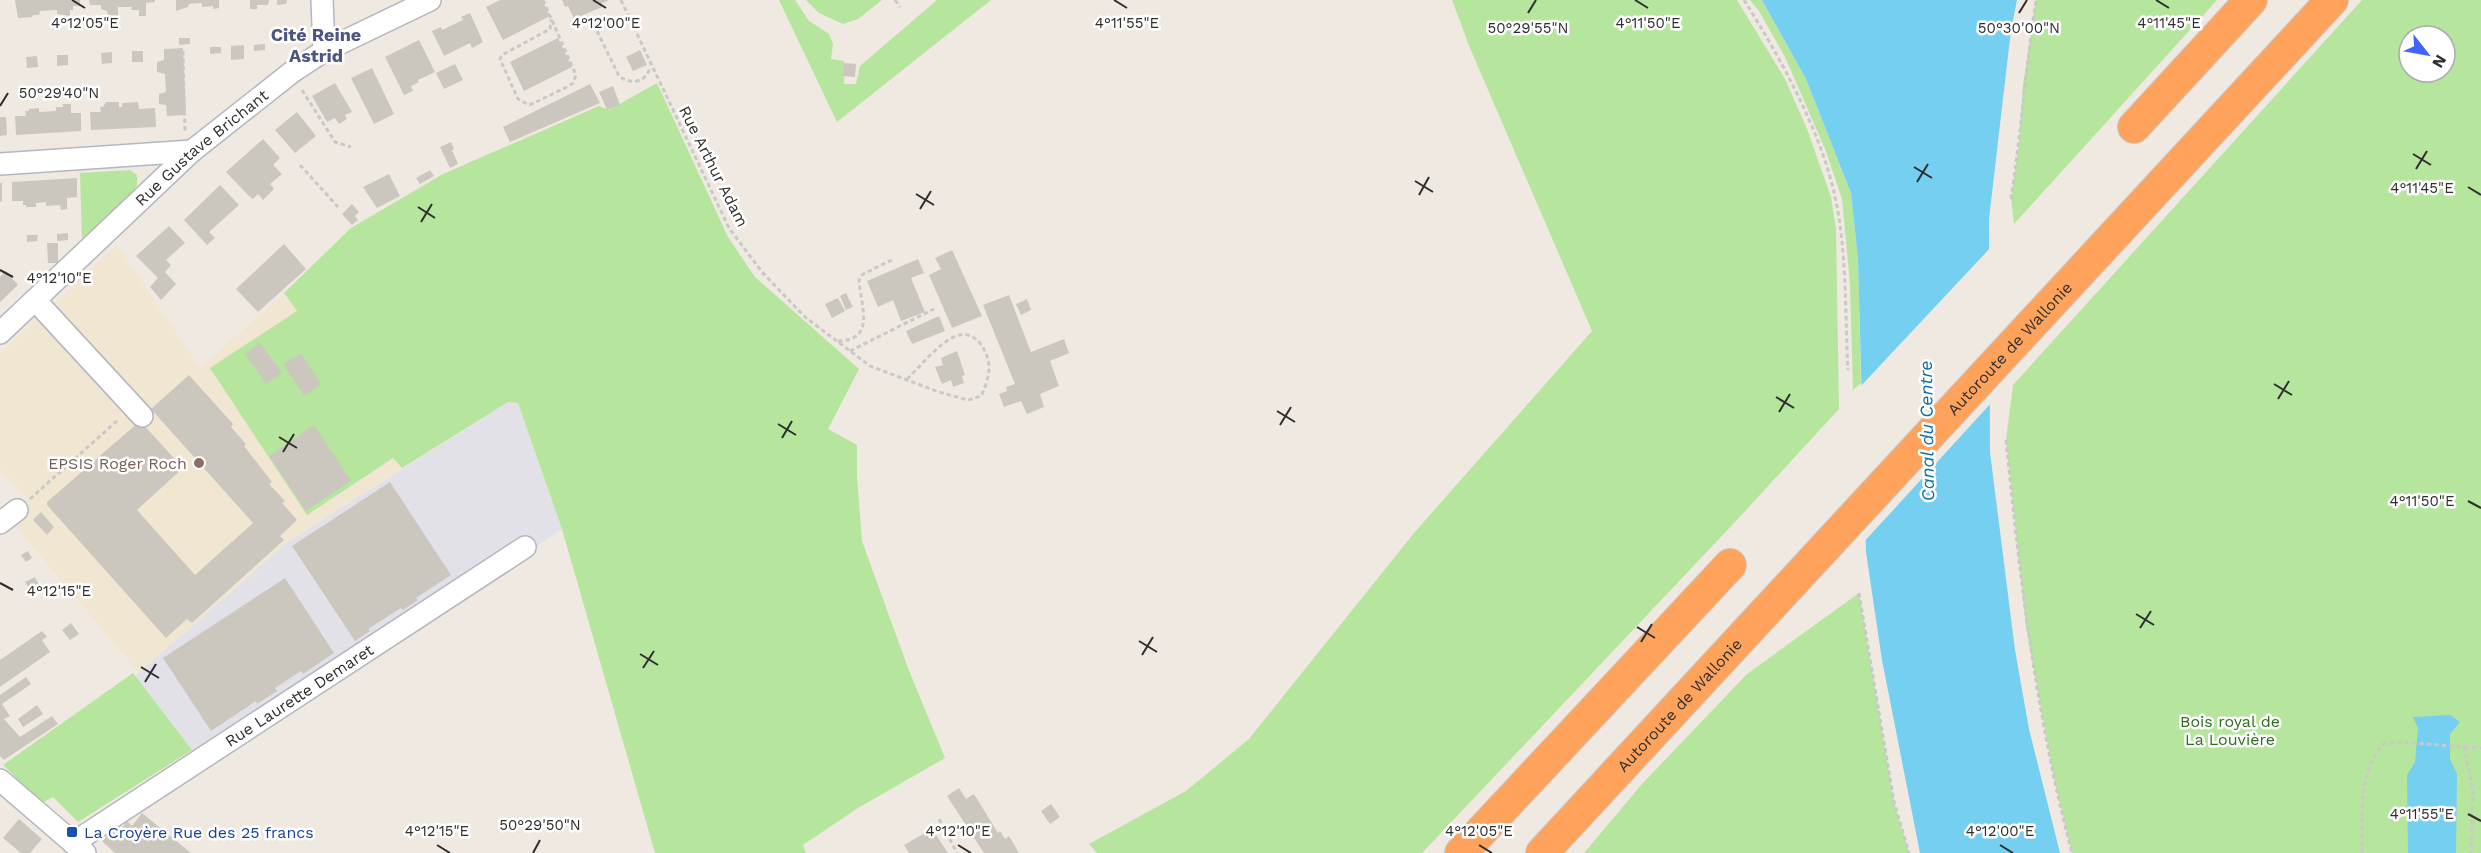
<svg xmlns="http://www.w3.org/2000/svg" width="2481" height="853" font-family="'Work Sans',sans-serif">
  <rect width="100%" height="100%" fill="#efe9e1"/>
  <path fill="#e3e1e8" d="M508,402l10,1 44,126 -37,25 -330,200 -60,-78 151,-133z"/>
  <path fill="#f0e6d1" d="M117,245l83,123 84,-75 109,165 9,10 -116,75 -147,130 -131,-156 20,-18 -28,-29v-117z"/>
  <path fill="#b6e59e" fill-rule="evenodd" d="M779,0h16l14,21 20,13 4,10 -2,15 13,2v23h12l4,-18 77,-66h54l-154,122z
    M806,0h76l-24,19 -15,5 -24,-11z
    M1452,0h285l48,79 22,50 24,68 5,32 3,180 -104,113 -313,331h-325l-8,-9 97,-53 63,-52 165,-206 178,-202 -122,-283z
    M1750,0h12l44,79 45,114 7,66 3,124 -8,7 -3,-106 -8,-85 -17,-50 -40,-92 -26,-46z
    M2036,0h181l-203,224 -3,-25 8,-57 4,-57z
    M2362,0h119v853h-409l-18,-74 -28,-152 -20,-187 7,-55zM2409,36h36v36h-36z
    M657,83l71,154 27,40 104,92 -31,60 29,16v31l5,65 46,127 37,90 -87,50 -55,37 3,8h-151l-93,-324 -44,-126 -10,-1 -106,66 -9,-10 -86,57 -97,-147 87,-57 -13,-18 67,-65 92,-54 156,-68 10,4z
    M130,170l7,5v10l-3,5 -52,49 -2,-66z
    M1859,593l35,209 15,51h-325l58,-69 105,-110z
    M133,673l59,77 -114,72 -25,-25 -11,6 -39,-38z"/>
  <path fill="#75cff0" d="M1762,0h255l-6,30 -22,189 1,233 25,198 14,79 31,124h-140l-38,-193 -16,-108 -8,-293 -7,-66 -45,-114z
    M2450,715l10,7 -10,12v25l7,15 -1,79h-48l-1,-78 8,-13 3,-34 -5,-11z"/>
  <path fill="#efe9e1" d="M1992,246l1,155 -130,142 -5,-154z"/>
  <path fill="#cbc7bf" d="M15,0h65v6h-7v4h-3v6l-13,-2v-4l-17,1 -1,4h-6l-1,2 -14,1z
    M89,0h66v2l-9,1v13h-7v-6h-8l1,-3h-14v9l-10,1 -1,-6 -6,-2v-4h-11z
    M176,0h43v8l-6,1v-3l-11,1v-4l-13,1 -1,3 -12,4z
    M250,0h19l-1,5h-11v4h-7z
    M277,0h10l-1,4 -9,1z
    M500,0h42l8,16 -47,24 -17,-33z
    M562,0h47l-8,4 1,3 -23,10v8h-2l-9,-19 -3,1z
    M470,13l13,29 -11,6 -2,-5 -26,13 -12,-25 9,-4 1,3 21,-10 -2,-3z
    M289,28l4,5 -8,8 -4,-5z
    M179,38h11v6l-11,1z
    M558,38l14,29 -48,24 -14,-29z
    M419,40l16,32 -17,8 1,2 -8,4 2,5 -9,4 -19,-38z
    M265,44v6l-11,1v-6z
    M244,45v14l-13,1v-14z
    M210,47h11v6l-11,1z
    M183,48l3,67 -19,1 -1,-11 -7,-1v-10l7,-2 -1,-18 -8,-2v-10l7,-2v-11z
    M640,50l7,15 -14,6 -7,-14z
    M132,51h11v11h-11z
    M112,52v11l-10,1 -1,-11z
    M57,55h11v10l-11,1z
    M37,56l1,11 -11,1 -1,-11z
    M844,63l12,1 -1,13 -12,-1z
    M455,64l8,16 -19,9 -8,-16z
    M372,68l22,46 -20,10 -23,-46z
    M335,83l17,29 -7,3 2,4 -8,5 -4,-6 -8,4 -15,-26z
    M590,84l10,19 -90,39 -7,-15z
    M613,86l7,19 -13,5 -8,-18z
    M106,102h13v5h3v-4l16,-1 1,7 16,-1 1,19 -65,3 -1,-18h11l-1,-5h3z
    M63,104h8v9h10v18l-65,4 -1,-19h11l-1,-5h4v-2l10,-1v4l17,-1v-4h7z
    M297,112l19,24 -21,17 -20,-23z
    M0,117h6l1,18 -7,1z
    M263,139l17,19 -7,7 9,9 -12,10 4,5 -11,11 -5,-6 -5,5 -4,-3 -23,-24z
    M451,142l3,7 -2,1 6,14 -8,4 -10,-21z
    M430,170l4,6 -14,8 -4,-6z
    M389,174l11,22 -23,12 -14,-21z
    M77,178v19l-10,1v11l-6,1 -1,-5 -14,1v-4l-10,1v4h-10v-2h-3v-4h-11v-19z
    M0,183h2v18l-2,1z
    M220,185l19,20 -30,27 6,6 -8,7 -23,-25z
    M352,204l7,8 -4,4 3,4 -6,5 -10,-11z
    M169,226l16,17 -19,17 5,5 -6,7 11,12 -15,16 -11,-13 8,-9 -22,-22z
    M68,233v7l-11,1v-7z
    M27,235h11l-1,6 -10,1z
    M47,243h11v20h-10z
    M284,244l22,25 -48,43 -22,-23z
    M952,250l30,66 -30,12 -23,-53 12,-6 -6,-11z
    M918,259l6,14 -13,5 14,34 -24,9 -8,-21 -15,7 -11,-26z
    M6,271l12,14 -18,17v-25z
    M846,293l7,14 -7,3 -6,-14z
    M1009,295l22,57 33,-13 5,14 -19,8 9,25 -19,8 4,13 -17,7 -6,-13 -17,6 -5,-13 8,-3 -1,-4 9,-3 -32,-79z
    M838,298l7,13 -13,7 -7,-14z
    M1027,299l4,11 -10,5 -5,-11z
    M939,316l6,15 -33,13 -6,-13z
    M260,343l22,30 -16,11 -21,-30z
    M957,351l8,24 -3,1 2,7 -11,4 -2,-7 -9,4 -7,-17 8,-2 -2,-7z
    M301,353l20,31 -17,12 -21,-32z
    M189,375l44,49 -2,3 15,17 -2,2 28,36 -3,2 16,17 -3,2 15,17 -17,16 4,4 -92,83 -5,-4 -21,19 -119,-133v-3l93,-81 43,47 -46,42 58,65 58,-52 -102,-114z
    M314,425l37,56 -45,30 -37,-55z
    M390,482l61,93 -35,23 2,2 -15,10 -2,-2 -33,21 2,2 -15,10 -63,-95z
    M41,512l13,15 -7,8 -14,-15z
    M28,551l4,7 -6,4 -5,-7z
    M35,577l4,8 -9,5 -5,-8z
    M285,578l49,75 -31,21 -2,-3 -26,17 2,3 -20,13 -1,-3 -45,30 -48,-73z
    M71,623l8,11 -9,6 -8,-10z
    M42,631l5,6 -5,3 8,12 -50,35v-27z
    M26,677l5,7 -29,20 8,12 -6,3 16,18 32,-21 6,8 -54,36 -4,-4v-61z
    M37,705l6,9 -20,13 -5,-8z
    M959,788l7,11 8,-5 24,39 2,-2 5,8 4,-3 10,17h-35l-37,-57z
    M1051,804l9,13 -10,7 -9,-13z
    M142,813l49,40h-76l-13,-12 11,-13 5,5 9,-12 5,5z
    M19,819l23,20 -12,14h-9l-18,-15z
    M932,829l16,24h-39l-5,-8z"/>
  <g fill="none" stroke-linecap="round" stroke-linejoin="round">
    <defs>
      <g id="minor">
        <path d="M322,0l2,51"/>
        <path d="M0,164l192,-13"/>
        <path d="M35,300l107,116"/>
        <path id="s1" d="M0,333l192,-182 100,-79 32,-21 106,-51"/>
        <path d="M0,523l17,-13"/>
        <path d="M0,780l85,73"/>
        <path id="s2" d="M73,843l452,-296"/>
      </g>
      <g id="highway">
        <path d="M2134,127l117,-127"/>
        <path d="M1461,853l269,-288"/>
        <path id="s3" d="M1542,853l790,-853"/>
      </g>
    </defs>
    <use href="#minor" stroke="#b4b7c1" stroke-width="24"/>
    <use href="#highway" stroke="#c9c9c9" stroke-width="34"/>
    <path stroke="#c9c9c9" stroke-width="3" stroke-dasharray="4.5 3" stroke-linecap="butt" d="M543,0l33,75 -3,8 -6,4 -33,16 -5,2 -11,-6 -18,-40 2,-4 48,-26 1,-10
      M621,0l108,228 33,44 43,45 65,49 69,26 29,8 13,-4c4,-7 7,-18 8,-26 1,-17 -13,-42 -33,-34 -19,8 -34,29 -49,43
      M895,0l5,7
      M1744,0c35,55 78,133 91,197 12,52 10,119 13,173
      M597,31l22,45c12,9 26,7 31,-8
      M183,51l2,82
      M302,90l33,52 16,5
      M300,165l38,42
      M2011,199c10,-66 15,-133 25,-199
      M838,341c38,-1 23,-34 21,-61l4,-6 31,-15
      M850,351l84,-42
      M2006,440c14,139 30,277 66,413
      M30,499l89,-80
      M1859,593l35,209 15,51
      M2464,746l9,46 -2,61
      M939,819l18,34
      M2362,853c1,-38 -5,-78 21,-109l15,-2 83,6"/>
    <use href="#minor" stroke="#fff" stroke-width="21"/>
    <use href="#highway" stroke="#ffa35c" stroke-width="32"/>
  </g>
  <path fill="none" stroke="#2e2e2e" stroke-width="2" d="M72,0l13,8M593,0l13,8M1114,0l13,8M1635,0l13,8M2156,0l13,8M1528,13l8,-13M2019,13l8,-13M0,106l8,-13M2413,154l18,11M1914,167l18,11M2416,169l11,-18M1415,181l18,11M1917,182l11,-18M2468,187l13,8M916,194l18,11M1419,195l10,-18M418,207l17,11M920,209l11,-18M421,222l11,-18M0,270l13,7M2274,384l18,11M1776,397l18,11M2278,399l11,-18M1277,411l18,11M1779,412l11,-18M778,424l18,11M1280,425l11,-18M279,437l18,11M782,438l10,-17M283,452l11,-18M2468,501l13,7M0,583l13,7M2136,614l18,11M1637,627l18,11M2140,628l11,-17M1139,641l18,11M1641,642l11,-18M640,654l18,11M1142,655l11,-18M141,667l18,11M643,668l11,-17M145,682l11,-18M2468,814l13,7M437,845l13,8M958,845l13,8M1479,845l13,8M2000,845l13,8M533,853l7,-13"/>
  <circle fill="#8d6e63" stroke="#fff" stroke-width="2" cx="199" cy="463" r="6"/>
  <rect fill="#1a4fb4" stroke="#fff" stroke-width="2" x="66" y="826" width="12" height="12" rx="3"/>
  <g text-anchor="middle" stroke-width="5" stroke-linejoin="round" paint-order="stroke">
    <g font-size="16" fill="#2e2e2e" stroke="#fff">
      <text dy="6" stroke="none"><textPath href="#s1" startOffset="274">Rue Gustave Brichant</textPath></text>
      <text transform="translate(714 166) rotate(63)" y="6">Rue Arthur Adam</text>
      <text dy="6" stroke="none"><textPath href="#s3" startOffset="688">Autoroute de Wallonie</textPath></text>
      <text dy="6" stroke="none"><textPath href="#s2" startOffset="270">Rue Laurette Demaret</textPath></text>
      <text dy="6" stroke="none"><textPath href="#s3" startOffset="202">Autoroute de Wallonie</textPath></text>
    </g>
    <g font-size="16" fill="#785e54" stroke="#fff" text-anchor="end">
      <text x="187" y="469">EPSIS Roger Roch</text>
    </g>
    <g font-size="16" fill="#2c6e1b" stroke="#fff">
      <text x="2230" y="727">Bois royal de<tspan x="2230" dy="18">La Louvière</tspan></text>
    </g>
    <g font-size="16" fill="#164399" stroke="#fff" text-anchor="start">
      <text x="84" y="838">La Croyère Rue des 25 francs</text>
    </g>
    <g font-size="18" font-weight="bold" fill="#4d5680" stroke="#fff">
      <text x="316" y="41">Cité Reine<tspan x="316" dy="21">Astrid</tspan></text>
    </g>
    <g font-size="18" font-style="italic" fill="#0d6fa3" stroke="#fff">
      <text transform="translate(1927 431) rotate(-91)" y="6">Canal du Centre</text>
    </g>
  </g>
  <g font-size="15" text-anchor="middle" fill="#2e2e2e" stroke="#fff" stroke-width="5" stroke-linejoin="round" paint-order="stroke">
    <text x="606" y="28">4°12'00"E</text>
    <text x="1127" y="28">4°11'55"E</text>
    <text x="1648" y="28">4°11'50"E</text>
    <text x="2169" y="28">4°11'45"E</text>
    <text x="85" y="28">4°12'05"E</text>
    <text x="2019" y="33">50°30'00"N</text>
    <text x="1528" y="33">50°29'55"N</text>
    <text x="59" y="98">50°29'40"N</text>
    <text x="2422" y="193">4°11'45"E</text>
    <text x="59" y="283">4°12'10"E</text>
    <text x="2422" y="506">4°11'50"E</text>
    <text x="59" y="596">4°12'15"E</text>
    <text x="2422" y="819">4°11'55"E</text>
    <text x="540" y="830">50°29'50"N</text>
    <text x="437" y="836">4°12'15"E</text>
    <text x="958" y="836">4°12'10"E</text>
    <text x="1479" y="836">4°12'05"E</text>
    <text x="2000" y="836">4°12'00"E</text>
  </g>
  <g transform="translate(2427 54) rotate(121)"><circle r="28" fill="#ffffff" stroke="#ababab" stroke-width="1.5"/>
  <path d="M0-4.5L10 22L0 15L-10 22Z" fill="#4264fb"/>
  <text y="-9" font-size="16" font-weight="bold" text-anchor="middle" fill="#2e2e2e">N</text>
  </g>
</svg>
